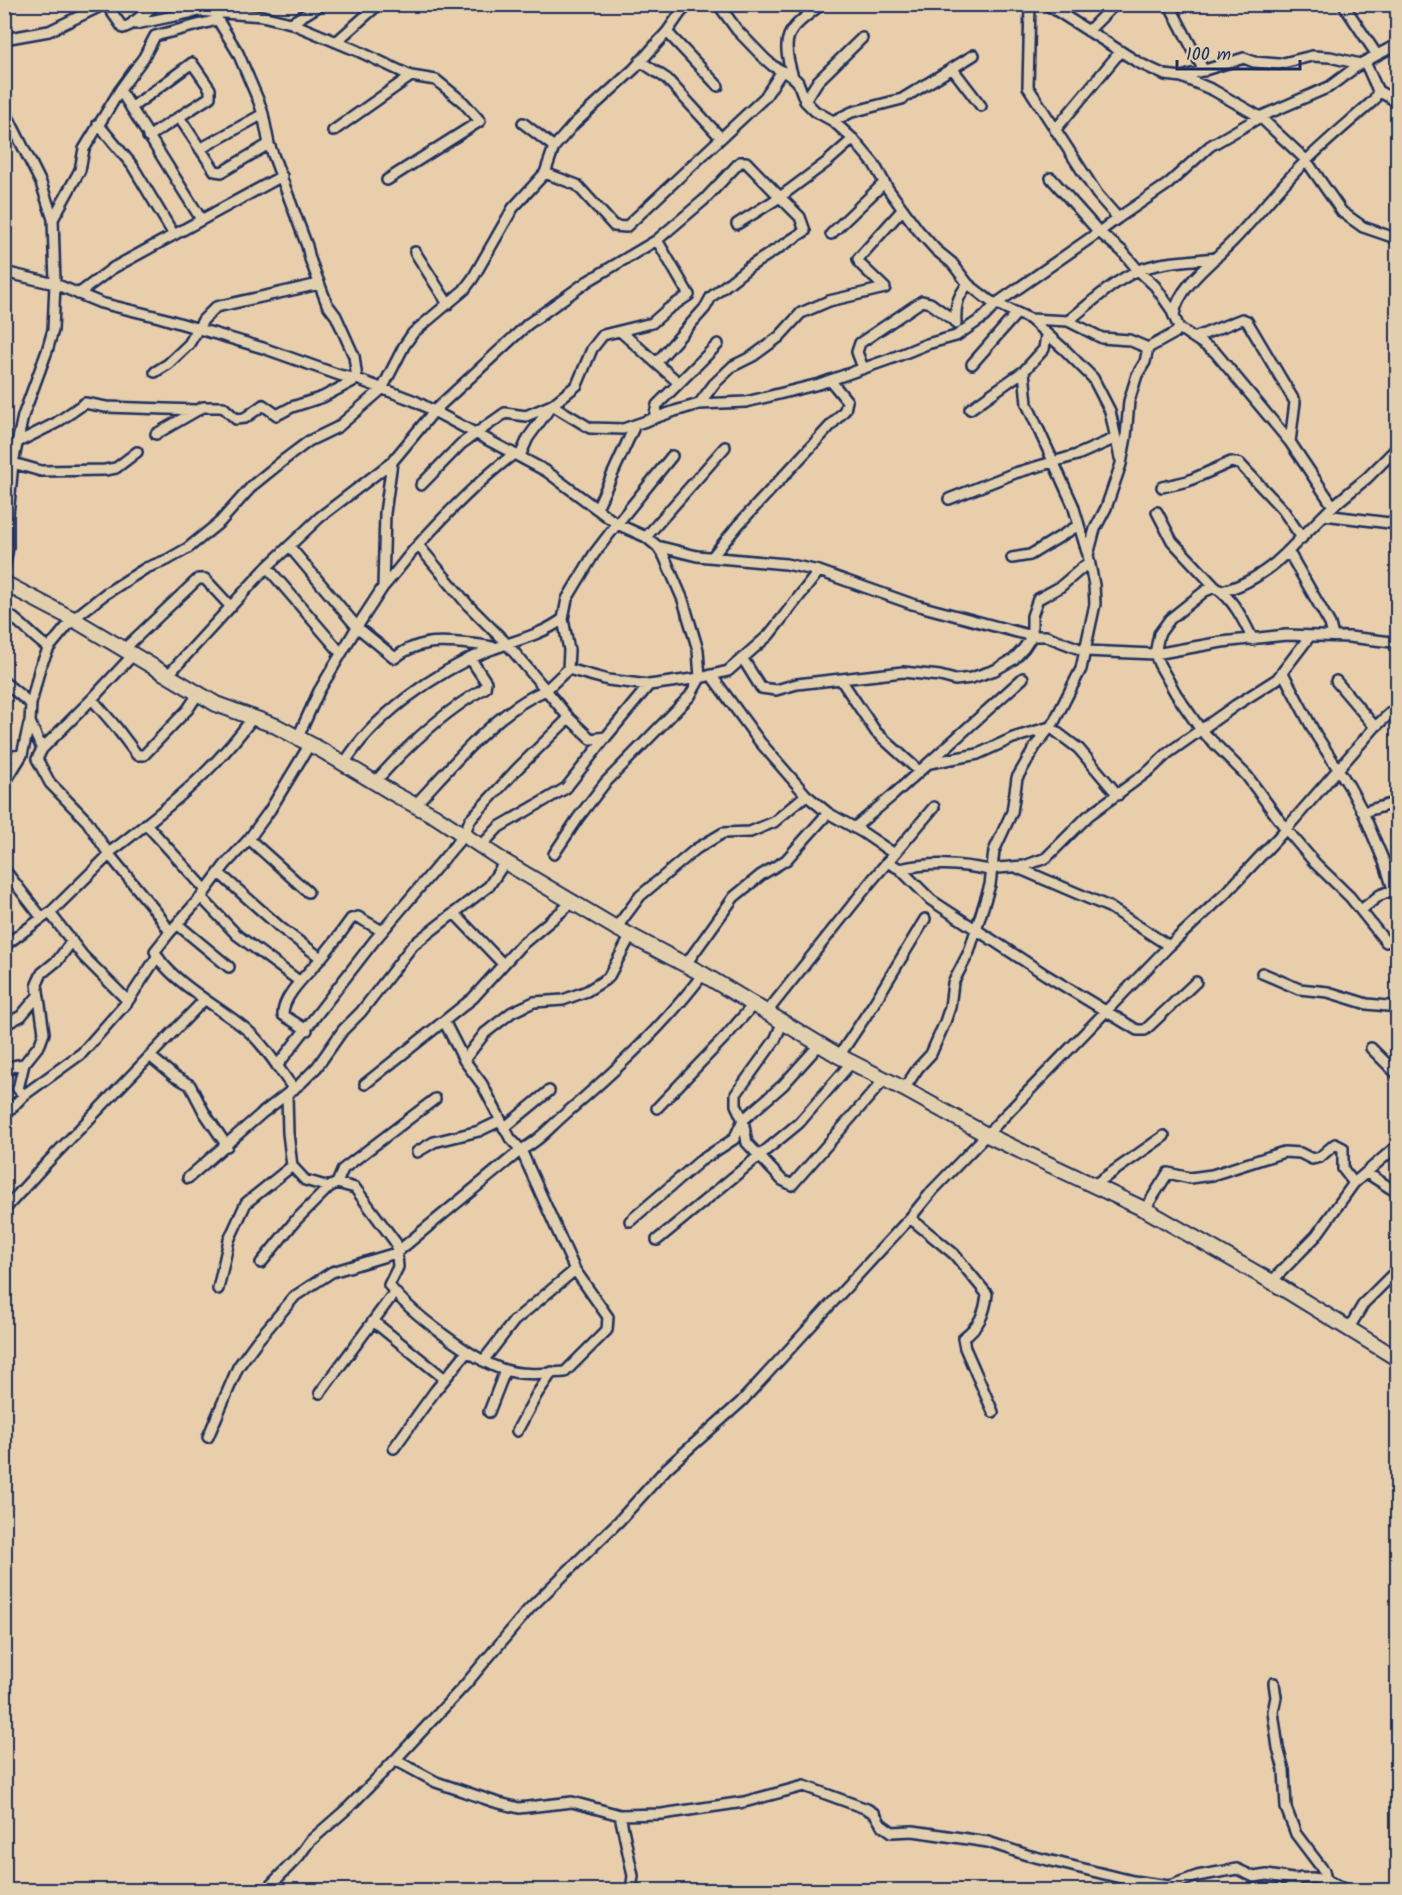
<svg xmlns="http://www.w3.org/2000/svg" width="1402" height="1895" font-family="Kalam,sans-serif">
  <rect width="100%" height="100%" fill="#e9ceac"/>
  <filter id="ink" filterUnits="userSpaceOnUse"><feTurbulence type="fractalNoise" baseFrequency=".0167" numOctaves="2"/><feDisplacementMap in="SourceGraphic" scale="12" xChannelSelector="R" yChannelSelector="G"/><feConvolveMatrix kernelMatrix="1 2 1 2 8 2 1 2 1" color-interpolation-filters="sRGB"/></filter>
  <g filter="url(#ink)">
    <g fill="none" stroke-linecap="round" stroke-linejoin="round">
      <defs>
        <path id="street" d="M106,4l17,24 7,-3 26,-21
          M718,4l19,26 28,29 8,7 20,11 5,5 7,19 10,10 18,10 20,18 21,25 14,25 30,41 18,20 16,13 16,21 22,17 40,18 35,31 28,28 17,33 10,47
          M1030,4l-2,83 69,107 21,24 -19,14 23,19 16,19 17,16 16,23 8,19 -4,5 -27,15
          M1046,4l93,59 26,12 17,2 31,13 47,27 46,43 36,52 21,15 35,12
          M1169,4l35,67
          M1343,4l34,51
          M134,21l2,3 62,-13 64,5 29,7 67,28 53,25 25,4 27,22 17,19 -93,59
          M291,23l31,-19
          M1088,31l27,-27
          M667,32l51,54
          M4,39l45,-8 56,-27
          M336,42l43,-38
          M640,61l27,18 54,59
          M952,68l29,38
          M793,77c-14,-44 -4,-47 29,-73
          M1182,77l62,-19 10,4 25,2 33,-8 18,1 30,7 38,-20
          M120,90l81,129
          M1378,91l20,11
          M805,101l13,-20 44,-43
          M131,108l61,-45 18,26v8l-62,40
          M4,109l37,74 12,36 2,65 -2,46 -6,21 -24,65 -10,47 -5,52v33l-4,21
          M179,117l36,54 7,1 47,-28
          M833,121l19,-9 50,-13 72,-44
          M523,123l31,24
          M98,124l34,41 42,70
          M1055,130l65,-78
          M333,131l78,-55
          M200,149l63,-35
          M545,173l32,12 37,41 12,1 139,-130 17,-26
          M1118,218l50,-34 42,-38 50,-29 69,-30 31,-23
          M53,219l27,-49 4,-21 36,-59 24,-33 11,-21 62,-16
          M831,234l53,-51
          M415,252l33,52
          M4,272l51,12 46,19 58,14 104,31 76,27 18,4 58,22 131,70 71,53 29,13 11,9 7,10 19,44 15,50 2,28 -10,18 -85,87 -27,35 -24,36
          M78,294l35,-26 169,-92
          M1174,315c4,-29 40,-54 59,-74 25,-26 46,-54 72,-79 22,-22 46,-41 69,-62l4,-9 -13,-29
          M1030,319l38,2 34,17 27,2 19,8
          M1068,321c22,-17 43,-38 69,-50 23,-10 54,-10 79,-13
          M956,324c-1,-17 1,-27 12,-40
          M1179,328l36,24 75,90 43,64
          M620,331l59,52
          M1046,335l-2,14 -20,22 3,33 46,101 14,47
          M1194,338l48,-19 5,2 48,81 -5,40
          M656,363l49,-55 6,-11 38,-30 56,-36 -5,-14 -20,-20 47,-35 26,-23
          M972,364l45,-51
          M863,368l-6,-16 3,-9 62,-42 8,2 26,19
          M155,372l13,-8 21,-20 14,-24 13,-13 103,-23
          M699,404l15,-20 19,-18 20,-10 26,-19 22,-24 28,-12 56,-13 -25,-24 -2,-5 45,-50
          M970,409l54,-38
          M654,418l3,-13 61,-61
          M156,434l47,-27h20l13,12 9,-1 18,-13 14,10 15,-8 31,-10 34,-18 -3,-23 -18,-40 -9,-12 -17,-45 -3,-13 -38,-102 -6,-30 -4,-12 -21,-49 -25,-41
          M18,442l38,-19 29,-20 21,4 90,3
          M520,456l8,-18 24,-33 38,23 33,1 52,-18 24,-7 47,-2 73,-18 71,-25 37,-15 29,-8 28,-19 13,-14 102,-71 -48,-54
          M13,463l28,8 64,-1 11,-2 21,-16
          M421,485l40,-41 44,-31 21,3 26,-11 25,-20 15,-36 11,-14 49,-12 16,-14 21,-14 -32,-55
          M1162,487l26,-6 43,-19 9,2 43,46 19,28
          M949,499l66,-26 62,-18 39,-17
          M597,508l38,-83
          M1157,512l15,29 43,46
          M1324,515l74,9
          M646,537l79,-90
          M289,546l68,81 38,31c9,-8 23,-13 34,-15 12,-2 55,1 66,5
          M657,546l40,10 89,8 33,7 93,33 120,32h14l39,15 70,3 67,-12 64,-7 63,2 43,5
          M1284,555l49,-49 34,-28 31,-31
          M712,557l27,-33 106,-114 2,-9 -17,-21
          M1012,558l18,-3 49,-30
          M267,567l74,86
          M383,587c13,-14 23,-29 36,-43 29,-32 60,-64 95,-90
          M1222,591c22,-5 46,-20 62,-36l7,1 39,68 3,12
          M4,612c15,7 29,26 45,36
          M1253,640c-9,-19 -20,-42 -38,-53l-10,4 -35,28 -11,15 -4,20 4,10 17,30 25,36 46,46 39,53 29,34 35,34 36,45
          M123,650l75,-71h7l26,28
          M132,656l-40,43 24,28 21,28h7l44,-46 10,-15
          M743,659l18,29 15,2 21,-6 106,-12 37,4 15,4 16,-2 24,-8 19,-11 10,-11 8,-12v-20l6,-17 22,-12 29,-25
          M568,669l40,11 41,5 51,-7 28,-7 41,-36 50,-64
          M1283,673l33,62 33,51 14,26 22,52 13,40
          M168,675l99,-108 53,-50 72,-55
          M711,675l49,67 46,53 22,18 34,19 31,21
          M841,680l35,52 43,39
          M1336,681l39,46
          M4,682l27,22
          M569,718l22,21 15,-2 43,-52
          M298,737l21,-46 38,-64 26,-40 2,-74 7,-51 43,-52 93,-86 60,-43 69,-41 47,-40 36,-38h6l34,35 -43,27
          M42,749l50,-50
          M4,757l18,-2
          M930,763l48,-9 35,-16 37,-11 29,22 39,46
          M344,764c29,-48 92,-92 143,-113 26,-10 53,-15 76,-32
          M375,782c32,-36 68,-70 110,-94l1,-6 -16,-24
          M4,784l18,-29 7,-31
          M415,805c36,-38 82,-95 131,-115l-39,-46 -39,-39 -50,-60
          M1363,812l35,-10
          M146,824l60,66
          M854,828l38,-32 131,-118
          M249,839l59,53
          M481,846l18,-19 67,-39 40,-51
          M108,853c13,-8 25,-19 37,-28 44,-35 76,-64 109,-109
          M887,862l13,7c31,-7 59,-5 90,1l8,-2 26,-2 22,-8 42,-42 62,-46 18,-17 68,-48 41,-26 33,-43
          M1018,868l91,39 60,39
          M4,869l38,49 8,-5 60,-59
          M900,869l31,31 115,75 91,55h8l51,-48
          M219,873l62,55 40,30
          M201,897l36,38 62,46
          M1361,910l19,-15 13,-5
          M50,913l33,43 45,45 29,-44
          M455,914l48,50
          M177,924l52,43
          M616,928l24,-32 56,-47 27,-16 27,-1 24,-10 32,-27
          M170,932l-12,-18 -50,-61 -21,-32 -37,-38 -13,-24 5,-10 -12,-27 1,-18 9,-37 9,-19 24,-29 32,-25 41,-26 21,-8 21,-12 32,-26 33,-37 32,-26 24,-18 29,-14 44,-38 22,-43 9,-13 51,-43 9,-12 40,-70 32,-35 9,-26 21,-24 59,-54 33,-37 14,-20 9,-8
          M4,946l38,-28
          M686,964l48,-67 27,-22 25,-15 42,-47
          M1262,973l37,16 29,3 39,12 31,3
          M767,1012l106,-133 61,-72
          M444,1021l20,39 18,24 28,54 11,12 54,120 -61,51 -31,40
          M4,1025l17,-9 17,-20
          M307,1030l-24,-15c-1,-20 27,-43 39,-58 10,-12 20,-25 29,-38l7,-2 24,14
          M820,1044l-37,41 -40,35 4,23 35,37 10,5 92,-105
          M1371,1048l27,27
          M839,1056l34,-51 52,-86
          M151,1057l23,19 16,9 14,27 23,34
          M464,1060l21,-27 27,-21 22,-10 29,-2 24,-9 21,-13 23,-43
          M277,1066l97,-125 90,-106 6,-15 47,-51 52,-51 -23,-28 22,-21 1,-19 -6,-31 4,-20 27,-45 23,-30 55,-68
          M4,1074l9,-8 11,-2
          M365,1084l108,-86 47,-52 54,-45
          M294,1089c-15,-19 -28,-43 -47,-59 -22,-19 -82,-52 -92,-79l15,-19 31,-35 24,-32 24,-26 21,-29 40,-66
          M904,1089l14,-21 13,-14 14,-32 5,-15 3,-24 16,-31 21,-67 4,-34 18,-39 5,-34 18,-31 19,-25 27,-53 14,-65 -1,-19 -6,-30 7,-26 11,-21 15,-44 5,-27 3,-36 8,-26 8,-13 3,-14
          M24,1095l-6,-6 6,-25 16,-20 4,-11 -7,-49 5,-11 16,-13 14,-19
          M287,1095l1,38 4,33 13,14 24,7 8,-4 18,5 41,55 2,24 -9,18c18,25 86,77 116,85 19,6 41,3 60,2l42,-42 1,-13 -33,-47
          M657,1108l70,-73 26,-30
          M4,1116l20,-21 58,-42 46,-52
          M504,1128l45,-37
          M417,1152l17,-10 45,-11 21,-10
          M1367,1173l31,20
          M188,1178l73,-64 40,-31 16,-16 26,-37 18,-18 52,-67 76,-59 16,-24
          M337,1183l6,-14 92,-70
          M1094,1185l70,-49
          M1145,1209l23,-36 22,5 22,-3 72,-23 16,1 12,6 8,-2 15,-13 8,4v21l11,14
          M4,1210l38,-42 162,-168
          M910,1218l44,36 33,40c-2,20 -8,32 -24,44l2,10 28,64
          M630,1221l70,-60 34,-22 9,-19 -7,-15v-11l39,-54 8,-19
          M657,1240l142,-117 53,-61
          M261,1263l34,-42 34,-34
          M1272,1281l44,-45 38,-53 44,-38
          M218,1289l11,-49 17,-37 46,-37
          M373,1321l72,58
          M1349,1328l15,-25 34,-34
          M320,1393l74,-100
          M489,1412l16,-41
          M517,1431l20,-37 15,-22
          M208,1437l30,-70 19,-26 38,-45 37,-24 64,-19 125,-103c17,-8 29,-23 43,-35 50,-43 100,-89 139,-141
          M394,1448l41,-57 32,-39
          M1274,1683l2,14 -3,15 5,36 6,22 2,38 10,26 28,37 2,9
          M395,1760l41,22 59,20 24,6 53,-6 48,13 42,-1 82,-12 60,-16 63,23 8,5 6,10 11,8 21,-1 75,11 39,13 106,26 36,5 28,-10 40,-7 17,8 13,-2 25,4 20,-1 14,2 20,10
          M620,1815l13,61 -2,14
          M266,1890l33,-34 10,-14 40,-35 46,-47 70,-75 64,-76 90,-88 48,-53 74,-66 169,-184 23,-28 236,-244 57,-53 60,-64 89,-102 23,-21
          M1286,1890l15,-12"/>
        <path id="secondary" d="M4,583l69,36 143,85 60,22 47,25 73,44 39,21 70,46 111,66 87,46 136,82 65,33 83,46 161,76 126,72 124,76"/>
      </defs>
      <use href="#street" stroke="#1b2f5e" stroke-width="14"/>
      <use href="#secondary" stroke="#1b2f5e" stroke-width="18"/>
      <use href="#street" stroke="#e2cfad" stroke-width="9"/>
      <use href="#secondary" stroke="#e2cfad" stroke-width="14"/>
    </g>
  </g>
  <rect width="1402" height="1895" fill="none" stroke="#e2cfad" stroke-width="24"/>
  <rect x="12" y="12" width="1378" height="1871" fill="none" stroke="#1b2f5e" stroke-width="2" filter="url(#ink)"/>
  <path d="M1177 60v9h123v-9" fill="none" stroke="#1b2f5e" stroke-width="3"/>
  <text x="1186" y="60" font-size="18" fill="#1b2f5e" stroke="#e2cfad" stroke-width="4.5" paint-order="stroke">100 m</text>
</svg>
